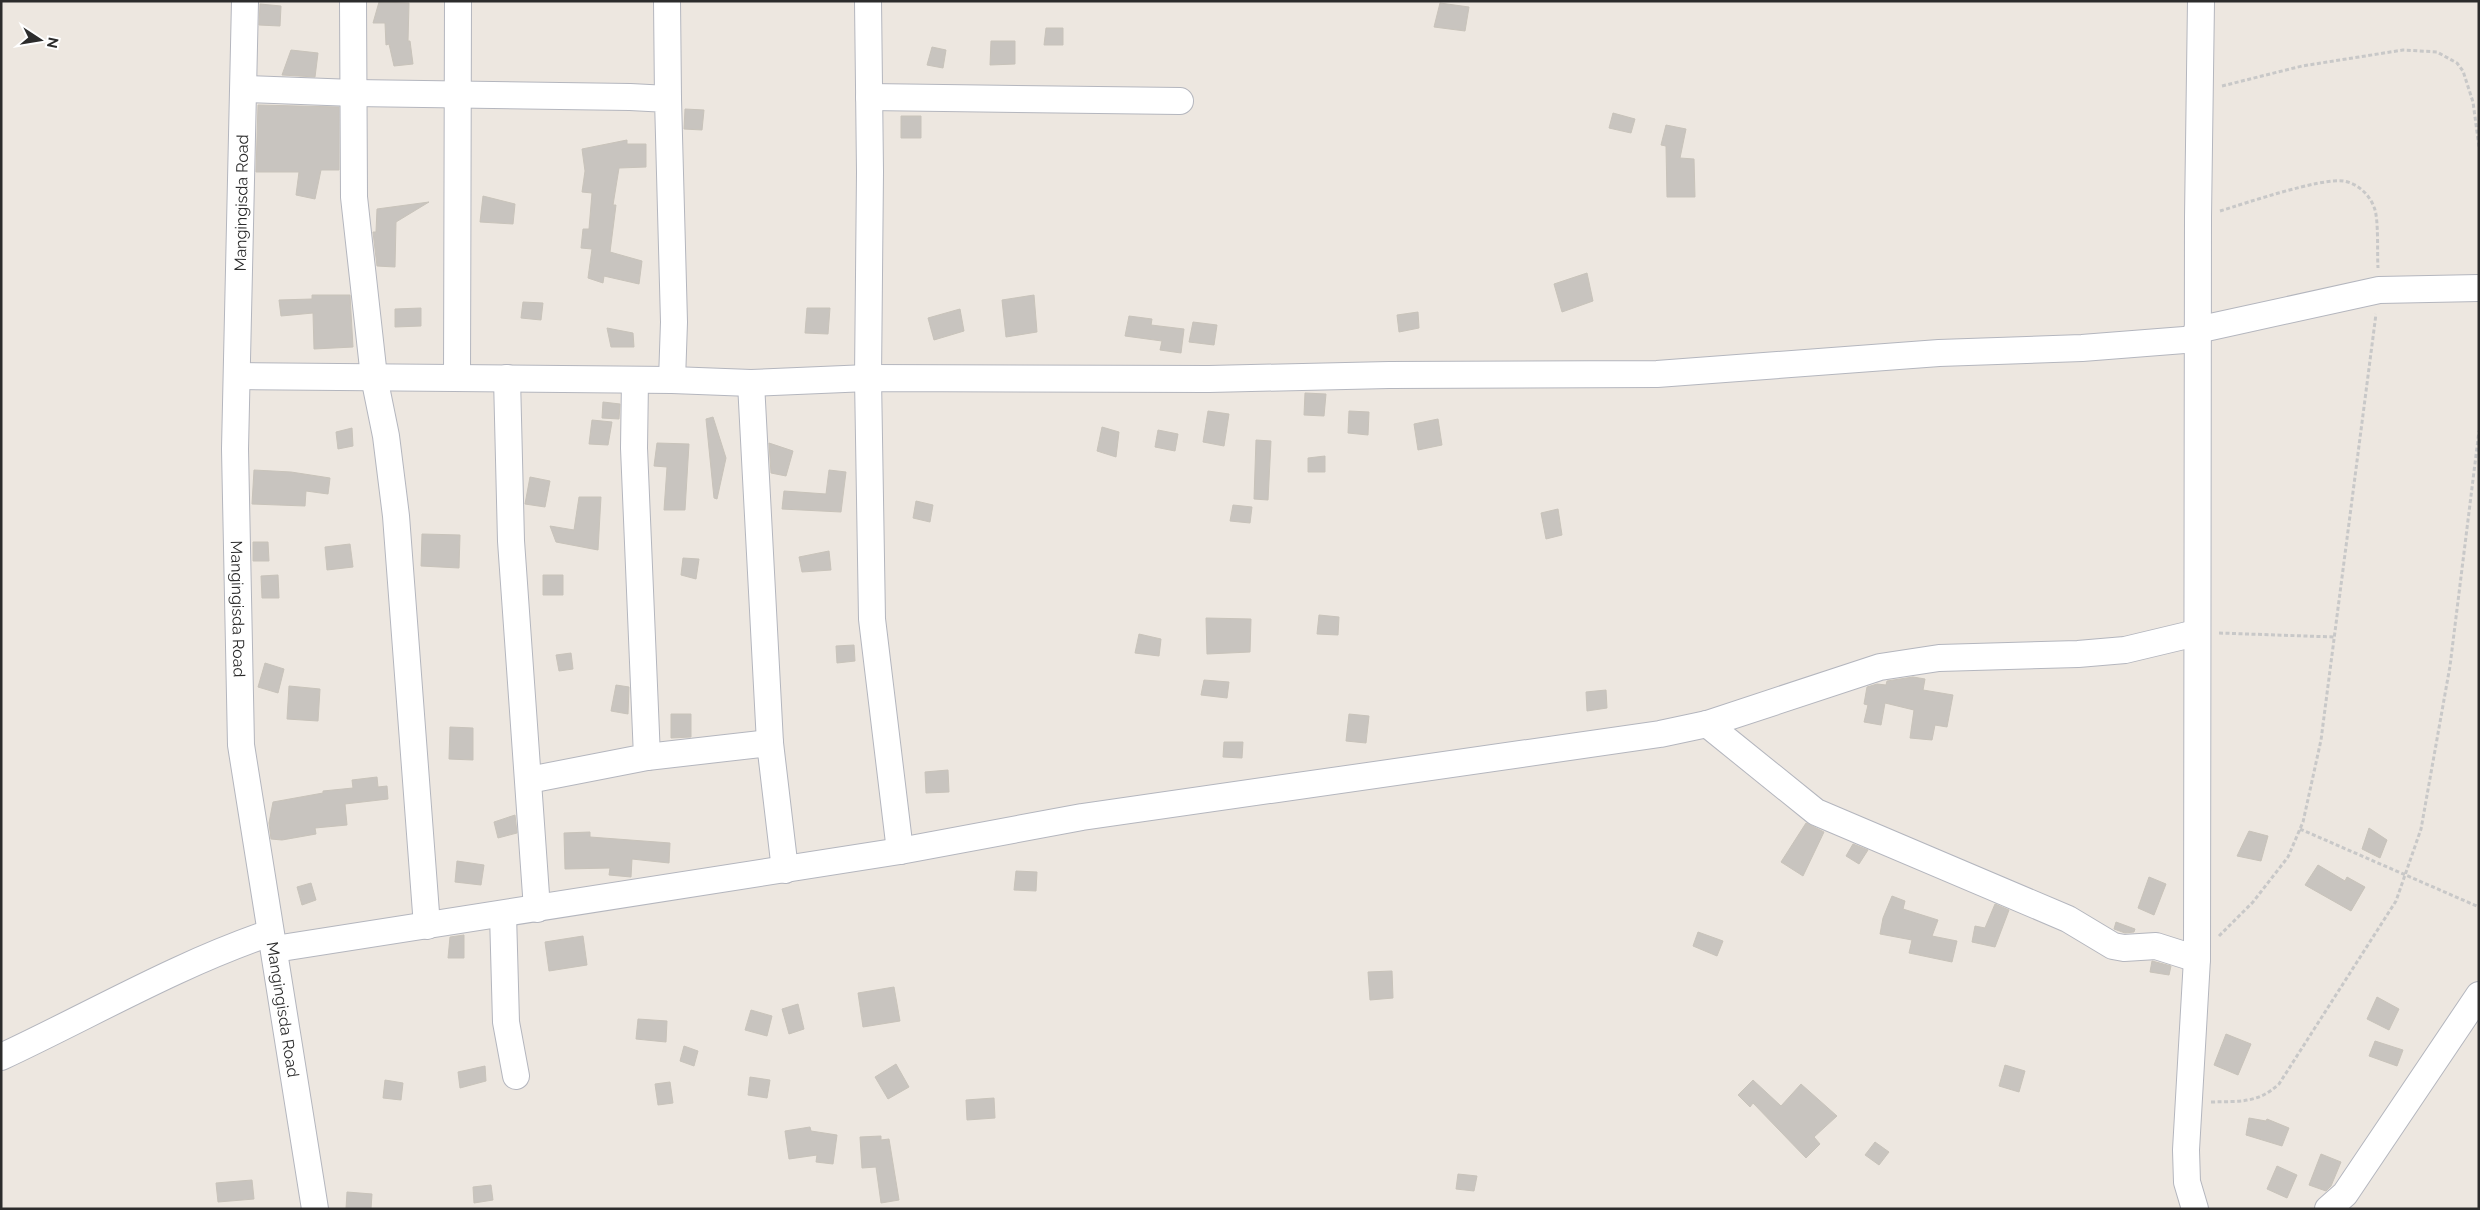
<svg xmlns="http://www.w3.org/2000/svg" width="2480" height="1210" font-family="Raleway,sans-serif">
  <rect width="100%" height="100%" fill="#ede7e0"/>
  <path fill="#c8c4bf" stroke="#c8c3ba" d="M379,2l30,1 -1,38h2l3,23 -19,2 -5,-22 -3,1 -1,-22h-12z
    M1440,3l29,4 -4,24 -31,-4z
    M260,4l21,2 -1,20 -21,-1z
    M1046,28h17v17h-19z
    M991,41h24v23l-25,1z
    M932,47l14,3 -3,18 -16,-3z
    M291,50l27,3 -3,24 -33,-2z
    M258,105l81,2v63h-18l-6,29 -19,-4 3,-23h-43z
    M685,109l19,1 -2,20 -18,-1z
    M1613,113l22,6 -4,14 -22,-5z
    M901,116h20v22h-20z
    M1666,125l20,4 -6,29 14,1 1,38h-28l-1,-51 -5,-1z
    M627,140v4h19v23l-27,1 -6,37h3l-6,47 32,9 -3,23 -35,-8 -1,7 -15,-5 4,-29 -11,-1 2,-19h6l3,-36 -10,-1 3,-21 -3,-22z
    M483,196l32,8 -2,20 -33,-2z
    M429,202l-33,20 -1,45 -18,-1 -4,-34h3l1,-23z
    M1587,273l6,28 -31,11 -8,-28z
    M312,295h38l3,52 -39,2 -1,-36 -32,3 -2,-16 33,-1z
    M1034,295l3,37 -31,5 -4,-37z
    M523,302l20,1 -2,17 -20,-2z
    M421,308v18l-26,1v-18z
    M807,308h23l-2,26 -23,-1z
    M960,309l4,22 -30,9 -6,-22z
    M1418,312l1,16 -20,4 -2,-17z
    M1129,316l23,3 -1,6 33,4 -3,24 -21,-3 2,-9 -37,-5z
    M1193,322l24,3 -3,20 -25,-3z
    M607,328l26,5 1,14h-23z
    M1305,393l21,1 -2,22 -20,-1z
    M603,402l17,2 -1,15 -17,-1z
    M1208,411l21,3 -5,32 -21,-4z
    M1349,411l20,1 -1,23 -20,-2z
    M713,417l13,41 -9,41 -3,-1 -8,-79z
    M1438,419l4,26 -24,5 -4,-26z
    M592,420l20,2 -4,23 -19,-1z
    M1102,427l17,5 -3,25 -19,-6z
    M352,428l1,18 -15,3 -2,-17z
    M1158,430l20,4 -3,17 -20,-4z
    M1256,440l15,1 -3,59 -14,-1z
    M657,443l32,1 -4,66h-21l3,-43 -13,-1z
    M769,443l24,8 -7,25 -15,-3z
    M1325,456v16h-17v-14z
    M254,470l37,2 39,6 -2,16 -22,-3 -1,15 -53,-2z
    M829,470l17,2 -5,40 -59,-3 2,-18 42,3z
    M530,477l20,4 -5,26 -20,-3z
    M579,497h22l-3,53 -42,-8 -6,-16 24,4z
    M916,501l17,4 -3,17 -17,-4z
    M1233,505l19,2 -2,16 -20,-2z
    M1558,509l4,26 -16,4 -5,-26z
    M422,534l38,1 -1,33 -38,-2z
    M253,542h15l1,19h-16z
    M350,544l3,23 -26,3 -2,-23z
    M829,551l2,19 -29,2 -3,-15z
    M683,558l16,1 -3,20 -15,-4z
    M278,575l1,23h-17l-1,-22z
    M543,575h20v20h-20z
    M1319,615l20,2 -1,18 -21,-1z
    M1206,618l45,1 -1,33 -43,2z
    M1139,634l22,5 -2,17 -24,-3z
    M854,645l1,16 -18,2 -1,-17z
    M571,653l2,16 -14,2 -3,-16z
    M265,663l19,6 -6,24 -20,-6z
    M1913,677l12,2 -2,11 30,5 -6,32 -12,-2 -3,15 -22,-2 4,-28 -29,-7 -4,22 -17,-3 4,-17 -4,-1 3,-17 10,-3 9,1 1,-4z
    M1204,680l25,2 -2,16 -26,-3z
    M616,685l13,2 -1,27 -17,-3z
    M289,686l31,3 -2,32 -31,-2z
    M1606,690l1,18 -20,3 -1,-19z
    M671,714h20v23l-20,1z
    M1349,714l20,2 -3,27 -20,-2z
    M450,727l23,1v32l-24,-1z
    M1224,742h19l-1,16 -19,-1z
    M948,770l1,22 -23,1 -1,-21z
    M377,777l1,10 9,-1 1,13 -43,5 2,21 -32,3 1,6 -34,6 -11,-1 -2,-16 4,-21 50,-9v-2l30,-3 -1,-8z
    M515,815l2,18 -19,5 -4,-16z
    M1806,823l18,9 -21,44 -22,-14z
    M2369,828l18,12 -7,18 -18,-9z
    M2249,831l19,5 -7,25 -24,-5z
    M590,832v5l80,6 -1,20 -37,-4 -1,18 -22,-2 1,-7 -45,1 -1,-36z
    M1853,844l15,6 -9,14 -13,-8z
    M457,861l27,4 -3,20 -26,-3z
    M2318,865l27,16 2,-4 18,10 -14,24 -46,-26z
    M1016,871l21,1 -1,19 -22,-1z
    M2149,877l17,7 -12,31 -16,-7z
    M311,883l5,17 -14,5 -5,-18z
    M1892,896l13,5 -2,8 35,11 -6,16 25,5 -5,21 -43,-9 3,-13 -32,-6 3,-16z
    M1995,904l14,6 -14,37 -23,-5 3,-16 10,2z
    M2116,922l19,7 -1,3 -9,1 -11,-4z
    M1698,932l25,9 -6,15 -24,-10z
    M464,935v23h-16l2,-21z
    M583,936l4,29 -38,6 -4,-29z
    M2152,961l19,5 -2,9 -19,-3z
    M1392,971l1,27 -23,2 -2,-28z
    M894,987l6,34 -37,6 -5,-34z
    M2377,997l22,12 -10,21 -22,-11z
    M798,1004l6,25 -15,5 -7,-25z
    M751,1010l21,6 -5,20 -22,-6z
    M638,1019l29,2 -1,21 -30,-3z
    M2226,1034l25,10 -13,31 -24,-10z
    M2375,1041l28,9 -6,16 -28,-10z
    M684,1046l14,5 -4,15 -14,-5z
    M896,1064l13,23 -21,12 -13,-22z
    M2005,1065l20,6 -6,21 -20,-6z
    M485,1066l1,15 -26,7 -2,-16z
    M750,1077l20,3 -3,18 -19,-3z
    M385,1080l18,3 -2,17 -18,-2z
    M1753,1080l28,26 20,-22 36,32 -23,21 6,7 -14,14 -53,-55 -3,4 -12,-12z
    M670,1082l3,21 -15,2 -3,-21z
    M994,1098l1,20 -28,2 -1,-20z
    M2249,1118l17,3 1,-2 22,9 -7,18 -36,-11z
    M810,1127l1,4 26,4 -4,29 -17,-2 1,-7 -28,4 -4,-28z
    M881,1136v4l8,-1 10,61 -18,3 -5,-36 -14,1 -2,-31z
    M1875,1142l14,10 -10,13 -14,-10z
    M2321,1154l20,8 -10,24 -5,5 -17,-6z
    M2277,1166l20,9 -10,23 -20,-9z
    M1458,1174l19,2 -3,15 -18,-2z
    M252,1180l2,19 -36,3 -2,-19z
    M491,1185l2,15 -19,3 -1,-16z
    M347,1192l25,2 -1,15h-25z"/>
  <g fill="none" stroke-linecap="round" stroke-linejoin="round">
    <defs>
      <g id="minor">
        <path id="s1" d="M245,1l-10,448 6,296 74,464"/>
        <path d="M353,1l1,196 20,180 12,59 10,80 31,410"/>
        <path d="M667,1l1,98"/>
        <path d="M868,1l2,171 -2,206 4,241 28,232"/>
        <path d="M244,89l110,4 276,4 38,2 6,223 -2,58"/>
        <path d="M869,97l311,4"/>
        <path d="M2197,330l182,-40 100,-2"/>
        <path d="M237,376l435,4 79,3 117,-5 341,1 180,-4 268,-1 282,-21 143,-5 115,-9"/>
        <path d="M457,378l1,-377"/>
        <path d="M507,378l4,163 26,368"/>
        <path d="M751,383l19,360"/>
        <path d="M1707,724l109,88 252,107 45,27 11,2 32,-2 41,13"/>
        <path d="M647,757l123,-14 15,127"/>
        <path d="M529,780l118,-23 -13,-309 1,-68"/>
        <path d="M503,914l3,108 10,54"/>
        <path d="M275,949l625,-98 182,-34 578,-83 47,-10 173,-57 59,-9 139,-4 47,-4 71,-17"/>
        <path d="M1,1057c90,-42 175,-92 269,-124"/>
        <path d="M2195,1209l-8,-27 -1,-32 11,-191 1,-742 3,-216"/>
        <path d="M2328,1209l17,-15 134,-199"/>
      </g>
    </defs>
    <use href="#minor" stroke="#b4b6be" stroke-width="28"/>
    <path stroke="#c8c8c8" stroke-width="3" stroke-dasharray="4 2.5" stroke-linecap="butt" d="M2222,86l80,-20 101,-16 34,2 20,11 6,8 10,31 6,45
      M2220,211c26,-8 100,-33 123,-30 14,2 26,13 31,26 5,11 3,47 4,61
      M2219,633l115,4
      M2300,829l179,78
      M2219,936l34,-34 35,-45 15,-35 18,-82 55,-426
      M2211,1102c28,-1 46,2 68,-18l117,-183 25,-72 29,-163 29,-235"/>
    <use href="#minor" stroke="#fff" stroke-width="26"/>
  </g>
  <g text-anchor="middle" stroke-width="4" stroke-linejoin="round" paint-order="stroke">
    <g font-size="16" fill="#2c2c2c" stroke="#fff">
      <text transform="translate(241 203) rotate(-89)" y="6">Mangingisda Road</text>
      <text dy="6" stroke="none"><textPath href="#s1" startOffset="608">Mangingisda Road</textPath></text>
      <text dy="6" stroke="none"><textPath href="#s1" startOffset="1012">Mangingisda Road</textPath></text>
    </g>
  </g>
  <rect width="2480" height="1210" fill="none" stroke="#2c2c2c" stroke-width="5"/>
  <g transform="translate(40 40) rotate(102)" stroke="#ffffff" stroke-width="4" paint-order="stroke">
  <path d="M0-4L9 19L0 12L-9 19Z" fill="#2c2c2c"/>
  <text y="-8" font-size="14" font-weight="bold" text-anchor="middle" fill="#2c2c2c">N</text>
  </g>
</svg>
